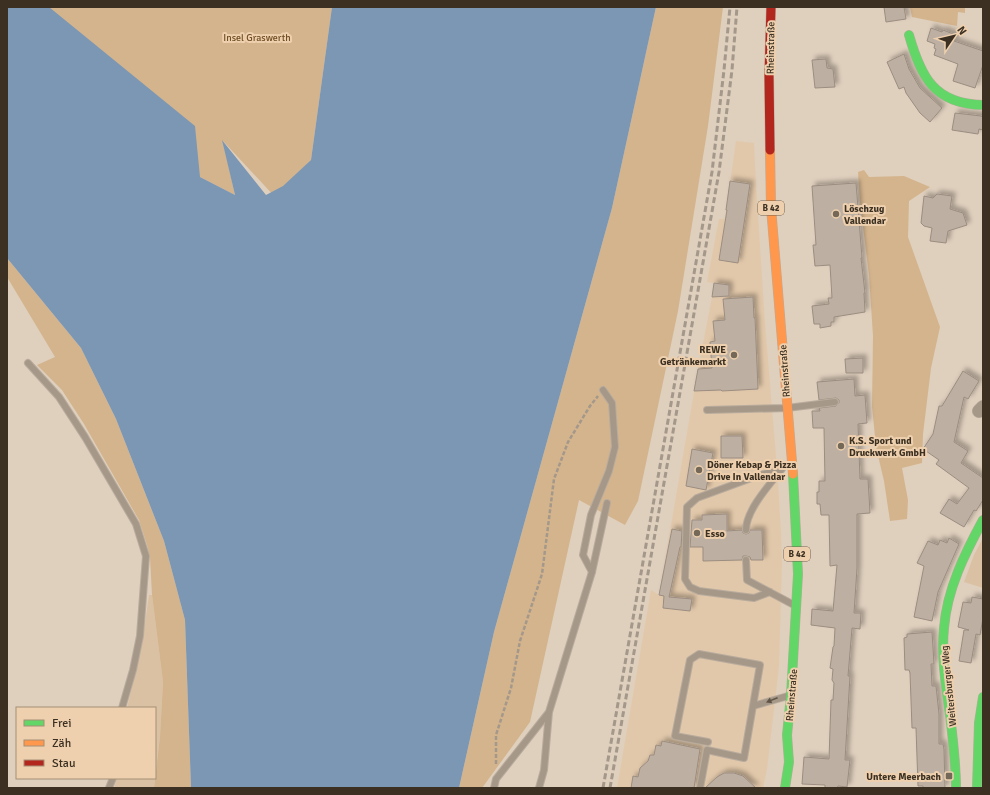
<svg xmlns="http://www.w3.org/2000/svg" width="990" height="795" font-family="Signika,sans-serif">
  <defs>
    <filter id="shadow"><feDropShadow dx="3.5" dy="-3.5" stdDeviation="2" flood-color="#0004"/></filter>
  </defs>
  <rect width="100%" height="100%" fill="#dfcfbd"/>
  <path fill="#e2c8aa" d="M736,141l18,2 2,42 9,138 13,158 3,53 1,29 -3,103 -12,103 -4,19h-146l34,-198 8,5 39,-226 14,-72 2,-14 -7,-1 12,-63h6z"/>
  <path fill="#dbc1a3" d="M983,538v50l-19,-6 10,-27z
    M149,595h3l11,87 -3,54 -5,41v-69h-28l15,-64z
    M117,778h38l-1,10h-40z"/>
  <path fill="#d4b48d" d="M34,7h298l-21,153 -35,38 -53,-57 12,54 -35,-18z
    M656,7h67l-15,119 -30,185 -40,190 -13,24 -46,-25 -49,222 -48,66h-23l35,-156 118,-424z
    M910,7h55v6l-7,-1 -1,14 -45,-9z
    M864,170l5,7 35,-1 26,11 -21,14 -1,36 32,90 -9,41 -8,66 -1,29 -20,5 6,32 -1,19 -17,2 -6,-40 -8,-34 -4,-41 1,-70 -4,-61 -9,-73 -2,-30z
    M7,258l74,90 35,71 48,122 21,79 6,168h-37l6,-52 3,-54 -11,-87 -2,-38 -3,-12 -8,-25 -55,-96 -22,-34 -25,-25 18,-8 -48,-80z"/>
  <path fill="#7c97b4" d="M7,7h42l146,119 5,51 35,18 -13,-55 44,55 17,-9 28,-26 21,-153h324l-44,201 -118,424 -35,156h-268l-6,-168 -21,-79 -48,-122 -35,-71 -74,-90z"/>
  <path fill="#bdafa2" stroke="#9b8d81" filter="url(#shadow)" d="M884,7h20l2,12 -20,3z
    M931,28l11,4 1,-2 13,5 -2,6 29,10v14l-8,23 -22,-7 5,-17 -24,-9 2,-6 -2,-1 1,-4 -8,-3z
    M904,54l5,15 11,19 22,20 -12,14 -10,-9 -14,-20 -2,-6 -5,2 -12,-27z
    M826,59l1,9 6,1 2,18 -20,1 -3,-28z
    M955,113l26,3 2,1v13l-4,-1 -1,5 -26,-4z
    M730,181l20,3 -12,79 -19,-3 8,-50h-1z
    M856,183l6,75h-1l4,35h-1l1,19 -31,5v5h-3v4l-11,2v-4h-6l-2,-18 17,-2 -1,-6h4l-2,-33 -15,1 -2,-21h3l-4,-59z
    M937,194l15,2 -2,13 13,4 4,12 -19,6 -2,12 -16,-2 2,-13 -8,-2 -3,-3 3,-27 9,2z
    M714,283l15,2v11l-17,1z
    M753,297l1,21h1l3,71 -36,2 -1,-1 -27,1 4,-22 14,-1 -2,-26 5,-1 -2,-20 12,-1 -2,-21z
    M863,358v15h-17l-1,-14z
    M963,371l16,10 -11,18 -4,-2 -10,45 14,9 -7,12 22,15v22l-7,11 -2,-1 -10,17 -24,-14 9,-14 8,5 12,-16 -33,-24 3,-4 -16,-11 10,-15 6,-28h3z
    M854,379l1,17 10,-1 2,28 -9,1 2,55h8l2,34 -13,1v54l-3,45h7l-1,16 -8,-1 -4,48h2l-5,84h5l-3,27 -9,-1 -1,2h-12v-3l-23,-1 2,-27 25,2 2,-59h2l1,-17 -2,-3 1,-11 -3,-1 3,-21 1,-1 1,-18 -24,-3 1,-16 21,2 4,-46 -7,1 -1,-51h-8l-1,-11h-3v-12h2v-11h6l-1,-53h-11l-1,-17h8l-1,-3 17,-2 3,-3v-3l-3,-2 -17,2 -2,-18z
    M721,436h21l1,22h-22z
    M692,449l21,4 -7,37 -20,-4z
    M727,514v17l15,-1 1,3 3,1 3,-1 1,-3h12l1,30h-12l-1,-3 -4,-1h-3l-1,4 -39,1v-14h-13l2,-27h10v-5z
    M672,529l10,2 -1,16h-1l-11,50 23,2 -2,12 -27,-3 1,-12 -5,-1z
    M949,538l10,6 -21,48 -6,29 -18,-4 10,-51 -7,-3 11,-22 10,4 2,-5 7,3z
    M972,597l11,2v19l-3,17 -4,-1 -5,29 -12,-2 5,-31h5l-11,-3 5,-25 8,1z
    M932,632l2,32h-3l1,22h4l3,28v30h4l1,5 1,39h-22v-2h-5l-2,-58h-4l-2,-55 -1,-3h-4l-1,-32 3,-1v-3z
    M662,741l38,8 -6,39h-63l2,-12 5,1 2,-9 8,-7 2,-6h4l2,-10 5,1z
    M724,773h10l9,3 13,12h-51l12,-11z"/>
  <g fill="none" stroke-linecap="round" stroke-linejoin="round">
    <defs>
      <path id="lane" d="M28,363l31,34 26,40 51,87 10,32 -6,80 -7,34 -11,38
        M707,410l80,-2 48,-6
        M746,530c0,-20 24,-46 36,-61
        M746,560l1,20 47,25
        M592,572l-9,-17 8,-40 18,-44 6,-24 -3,-44 -9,-13
        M770,592l-16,6 -55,-7 -9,-4 -5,-8 2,-72 10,-9 60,-22 24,-7
        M753,706l35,-10
        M109,788l4,-10
        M494,788l2,-9 53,-67
        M539,788l5,-18 5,-58 43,-140 15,-69
        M700,788l7,-38 37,8 16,-93 -61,-11 -9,6 -15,76 33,6"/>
      <path id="street" d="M979,411l4,-4"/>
      <path id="fast" d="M909,35c12,42 25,69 74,70
        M785,788l4,-26 -2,-27 4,-40 7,-121 -5,-100
        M956,788c0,-24 -3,-48 -6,-73 -4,-28 -9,-58 -6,-87 3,-39 21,-75 39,-108
        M977,788l2,-65 4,-26"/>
      <path id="slow" d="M770,150l1,57 22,267"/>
      <path id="jam" d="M770,150l-1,-74 2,-69"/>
    </defs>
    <use href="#lane" stroke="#b9ac9d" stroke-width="8"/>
    <use href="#street" stroke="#b9ac9d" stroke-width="14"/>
    <use href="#fast" stroke="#b9ac9d" stroke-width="10"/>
    <use href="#slow" stroke="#b9ac9d" stroke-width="10"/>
    <use href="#jam" stroke="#b9ac9d" stroke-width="10"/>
    <path stroke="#a4988b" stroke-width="2.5" stroke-dasharray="4 2" stroke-linecap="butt" d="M496,764v-29l15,-47 9,-47 22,-67 12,-95 14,-37 22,-36 8,-10"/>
    <use href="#lane" stroke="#a69889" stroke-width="6"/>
    <use href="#street" stroke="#a69889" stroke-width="13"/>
    <use href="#fast" stroke="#63d668" stroke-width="9"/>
    <use href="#slow" stroke="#ff974d" stroke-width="9"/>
    <use href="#jam" stroke="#b3261e" stroke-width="9"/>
    <path stroke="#a4988b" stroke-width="3" stroke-dasharray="6 3" stroke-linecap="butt" d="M603,788l109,-616 12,-102 6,-63
      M610,788l109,-616 13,-102 5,-63"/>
  </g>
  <defs><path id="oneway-solid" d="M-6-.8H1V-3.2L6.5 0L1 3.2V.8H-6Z"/></defs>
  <use fill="#605446" href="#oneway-solid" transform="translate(772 700) rotate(158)"/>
  <g fill="#746858" stroke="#eed0ae" stroke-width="1.5">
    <circle cx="836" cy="214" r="4"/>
    <circle cx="734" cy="355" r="4"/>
    <circle cx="841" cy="446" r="4"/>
    <circle cx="699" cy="470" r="4"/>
    <circle cx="697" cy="533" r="4"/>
    <rect x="945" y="772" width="8" height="8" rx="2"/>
  </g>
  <g text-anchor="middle" stroke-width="4" stroke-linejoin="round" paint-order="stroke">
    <g fill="#eed0ae" stroke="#71604c" stroke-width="1">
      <rect x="758" y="201" width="26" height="14" rx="3"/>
      <rect x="784" y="547" width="26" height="14" rx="3"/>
    </g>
    <g font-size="9" font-weight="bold" fill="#3b3022">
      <text x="771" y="211">B 42</text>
      <text x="797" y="557">B 42</text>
    </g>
    <g font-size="10" fill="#6d4c22" stroke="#eed0ae">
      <text x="257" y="41">Insel Graswerth</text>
    </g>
    <g font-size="10" fill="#3b3022" stroke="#eed0ae">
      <text transform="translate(770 48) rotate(-89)" y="4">Rheinstraße</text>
      <text transform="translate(784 371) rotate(-94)" y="4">Rheinstraße</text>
      <text transform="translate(948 686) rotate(-96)" y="4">Weitersburger Weg</text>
      <text transform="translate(791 695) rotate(-85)" y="4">Rheinstraße</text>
    </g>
    <g font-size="10" font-weight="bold" fill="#3b3022" stroke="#eed0ae" text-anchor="start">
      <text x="844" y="212">Löschzug<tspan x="844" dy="12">Vallendar</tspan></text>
      <text x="726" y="353" text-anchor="end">REWE<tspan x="726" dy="12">Getränkemarkt</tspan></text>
      <text x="849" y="444">K.S. Sport und<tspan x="849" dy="12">Druckwerk GmbH</tspan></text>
      <text x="707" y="468">Döner Kebap &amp; Pizza<tspan x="707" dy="12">Drive In Vallendar</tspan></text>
      <text x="705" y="537">Esso</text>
      <text x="941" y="780" text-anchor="end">Untere Meerbach</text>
    </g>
  </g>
  <rect width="990" height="795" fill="none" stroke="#3b3022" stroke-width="16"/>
  <rect x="16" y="707" width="140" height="72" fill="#eed0ae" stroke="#a69076"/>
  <rect x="24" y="720" width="20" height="6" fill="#63d668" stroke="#a69076"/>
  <text x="52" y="727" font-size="12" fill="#3b3022">Frei</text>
  <rect x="24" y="740" width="20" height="6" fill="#ff974d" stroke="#a69076"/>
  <text x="52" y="747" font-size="12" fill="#3b3022">Zäh</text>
  <rect x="24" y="760" width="20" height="6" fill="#b3261e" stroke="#a69076"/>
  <text x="52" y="767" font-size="12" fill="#3b3022">Stau</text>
  <g transform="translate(954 36) rotate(55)" stroke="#eed0ae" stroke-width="3" paint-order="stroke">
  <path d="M0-3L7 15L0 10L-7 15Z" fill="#3b3022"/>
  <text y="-6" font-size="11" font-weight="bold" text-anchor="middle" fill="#3b3022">N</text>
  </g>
</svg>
